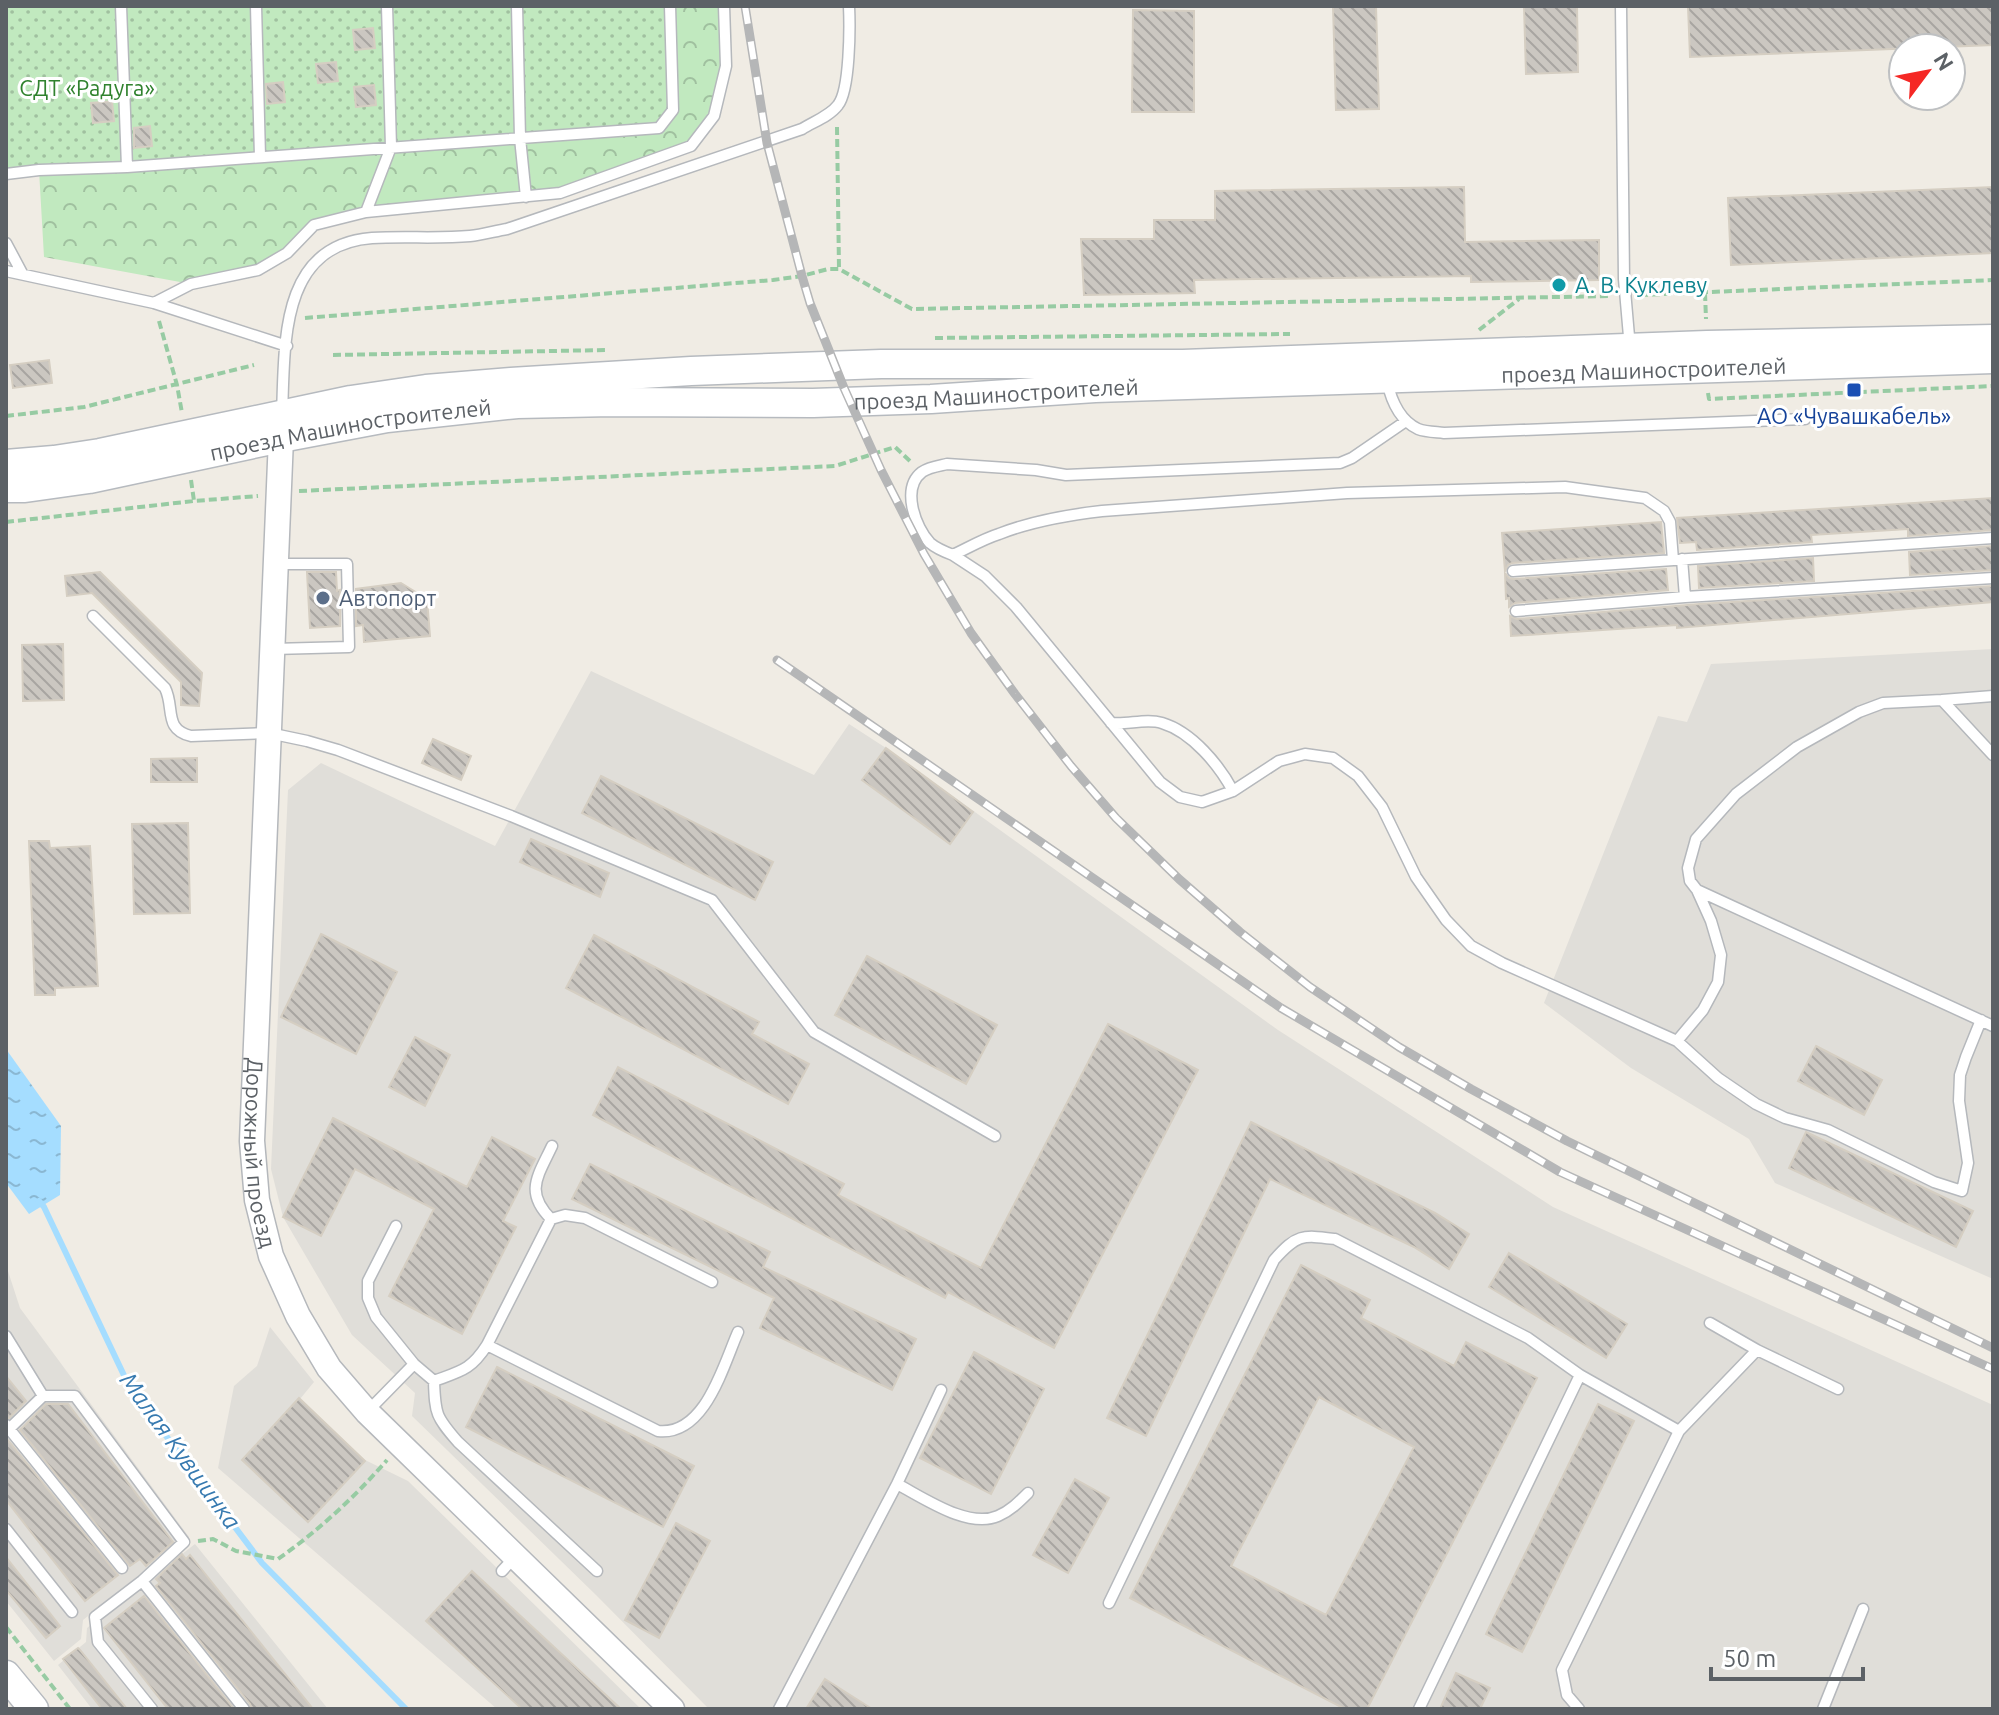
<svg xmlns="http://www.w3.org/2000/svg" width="1999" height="1715" font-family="Ubuntu,sans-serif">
  <defs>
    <pattern id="forest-crowns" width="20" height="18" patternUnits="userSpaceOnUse" patternTransform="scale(2)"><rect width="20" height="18" fill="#c1e9bf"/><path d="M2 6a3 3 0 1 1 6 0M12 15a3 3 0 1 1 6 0" fill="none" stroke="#a0c09f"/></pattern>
    <pattern id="garden-dots" width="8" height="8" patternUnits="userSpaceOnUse" patternTransform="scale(2)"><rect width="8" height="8" fill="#c1e9bf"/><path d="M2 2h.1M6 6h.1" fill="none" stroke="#a0c09f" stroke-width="1.8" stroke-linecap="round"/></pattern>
    <pattern id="water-ripples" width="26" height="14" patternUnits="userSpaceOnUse" patternTransform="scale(2)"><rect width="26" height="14" fill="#a5ddff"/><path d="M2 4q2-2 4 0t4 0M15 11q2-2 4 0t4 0" fill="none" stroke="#8ab7d2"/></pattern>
    <pattern id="building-back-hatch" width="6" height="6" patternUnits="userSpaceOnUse" patternTransform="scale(2)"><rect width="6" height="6" fill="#cbc7c1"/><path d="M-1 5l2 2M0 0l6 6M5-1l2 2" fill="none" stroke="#a8a5a1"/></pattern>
  </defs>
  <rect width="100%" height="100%" fill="#f0ece4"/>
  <path fill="#e0ded9" d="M1993,649v630l-218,-96 -26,-44 -118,-71 -87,-65 114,-287 29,6 24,-58z
    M591,671l223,104 35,-51 37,24 392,282 275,177 440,198v304h-1284l-113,-114 -184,-179 3,-23 -63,-58 -69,-118 -12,-48 17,-379 33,-27 174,83z
    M6,1265l14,43 169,229 -106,83 -2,19 -27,22 -48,-60z
    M270,1327l44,55 -14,17 65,61 43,21 233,228h-144l-279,-241 16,-82 23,-20z
    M195,1544l133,165h-236l-34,-44 28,-23 1,-14z"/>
  <path fill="url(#forest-crowns)" d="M670,6h54l2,60 -12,50 -23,30 -131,47 -194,19 -52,13 -56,45 -67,14 -147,-27 -5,-87z"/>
  <path fill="url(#garden-dots)" d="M6,6h664l3,104 -14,18 -653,46z"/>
  <path fill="url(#water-ripples)" d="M6,1049l55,77 -1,69 -31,19 -23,-31z"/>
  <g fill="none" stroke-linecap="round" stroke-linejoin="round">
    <path stroke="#a5ddff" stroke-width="6" d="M39,1201l5,6 86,181 132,175 144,146"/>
  </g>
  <path fill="url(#building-back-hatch)" stroke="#d5cec2" stroke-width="2" fill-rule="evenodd" d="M1333,6h43l3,103 -43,1z
    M1524,6h53l1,66 -52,2z
    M1688,6h305v39l-303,12z
    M1133,10l61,1v101h-62z
    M373,28l2,20 -20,2 -2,-20z
    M336,62l2,19 -20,2 -2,-19z
    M283,82l2,20 -18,2 -1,-20z
    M374,85l2,20 -20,2 -2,-20z
    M112,101l2,20 -21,2 -2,-20z
    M150,126l2,20 -18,2v-20z
    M1464,187l1,55 134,-2v40l-128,2v-6l-277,4 1,13 -111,2 -3,-56h73v-19h61v-29z
    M1993,187v66l-262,12 -3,-67z
    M49,360l3,23 -39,5 -3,-23z
    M1993,498v32l-85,6v-7l-97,6 1,7 -115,8 -1,-8 -16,1 -3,-25z
    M1661,522l3,31 -152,10 -4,2 -3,6 -3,-38z
    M1993,546v24l-83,5 -1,-23z
    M1813,558l1,23 -115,7 -1,-22z
    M1666,569l2,21 -153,13 -6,4v-9l-3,1 -1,-26 4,5 5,1z
    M100,572l102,101 -3,33 -18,-1v-23l-89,-89 -25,3 -2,-20z
    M307,572h29l1,19 3,-1v36l-30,2z
    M401,583l26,16 3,37 -66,6 -1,-17 -7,1v-37z
    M1993,586v16l-316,26v-3l-166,11 -1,-20 7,3 183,-15z
    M63,644l1,56 -41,1 -1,-56z
    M433,739l38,17 -10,24 -39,-17z
    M886,748l87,64 -23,32 -88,-64z
    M197,758v24h-46v-23z
    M601,776l172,86 -18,38 -173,-87z
    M188,823l2,90 -56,1 -2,-90z
    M531,839l78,34 -9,24 -80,-35z
    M29,841h20l1,7 40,-2 8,140 -43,2v7h-20z
    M321,934l76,38 -41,82 -75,-37z
    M594,935l165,87 -7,12 57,30 -21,40 -222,-116z
    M867,956l130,69 -31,59 -131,-69z
    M1108,1024l90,46 -144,278 -106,-56 -3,6 -352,-183 25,-48 226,117 -6,11 143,73z
    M415,1037l35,18 -25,51 -36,-19z
    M1816,1046l66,34 -18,35 -66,-34z
    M333,1118l134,69 25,-50 43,22 -32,62 13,6 -54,107 -73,-38 45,-87 -79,-40 -34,67 -38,-19z
    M1251,1122l184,91 34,21 -20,35 -35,-22 -144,-68 -124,257 -39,-18z
    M1806,1132l167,79 -17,36 -167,-79z
    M590,1164l180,88 -7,15 153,72 -24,51 -132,-62 14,-30 -202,-99z
    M1509,1253l118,71 -21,34 -117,-71z
    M1301,1265l69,35 -9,18 93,48 12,-24 71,36 -170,331h-22l-215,-111zM1319,1397l95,50 -88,168 -95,-49z
    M974,1352l70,37 -53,105 -71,-36z
    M497,1367l197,99 -31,61 -197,-100z
    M6,1376l20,25 -17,17 -3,-1z
    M299,1398l66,63 -57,61 -66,-62z
    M46,1404h22l105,138 -27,24 -6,-7 -10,7 -110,-136z
    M1598,1404l36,17 -112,231 -36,-18z
    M6,1438l112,137 -33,26 -79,-101z
    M1075,1479l34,19 -41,75 -35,-18z
    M676,1523l34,18 -51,97 -34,-18z
    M182,1554l4,5 4,-4 123,154h-61l-2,-5 -94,-118 4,-3 -4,-4z
    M6,1557l54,69 -14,12 -40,-48z
    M472,1571l149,138h-99l-96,-88z
    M144,1596l90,113h-66l-64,-81z
    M78,1648l2,2 47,59h-25l-39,-50z
    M1456,1673l34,15 -10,21h-40z
    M825,1679l47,30h-66z"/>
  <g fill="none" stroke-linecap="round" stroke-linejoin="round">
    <defs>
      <path id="service" d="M121,6l6,161
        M256,6l4,151
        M517,6l3,132 6,59
        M1621,6l3,273 6,69
        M6,174l33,-4 88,-3 532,-39 14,-18 -3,-104
        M366,212l25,-65 -4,-141
        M6,243l16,30
        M6,271l148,32 133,43
        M154,303l37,-19 67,-14 29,-17 27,-28 52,-13 194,-19 131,-47 23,-30 12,-50 -2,-60
        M1387,381c4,19 12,39 31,48 8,3 18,3 26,4l361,-14
        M282,414c3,-70 -3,-169 90,-176 33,-2 66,1 98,-2 12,-1 25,-5 37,-7l295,-100c11,-7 28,-13 36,-24 12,-15 12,-78 11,-99
        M1406,421l-54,37 -12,5 -274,12 -30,-5 -89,-6c-9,2 -18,3 -25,8 -21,16 -7,55 8,71 7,6 15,9 23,12 15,-7 30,-16 46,-21 33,-13 68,-19 103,-23l245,-18 218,-6 80,11 19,13 6,11 3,38
        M953,555l32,21 31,31 144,175 20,15 22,5 31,-11 46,-30 26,-7 28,4 25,18 24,31 34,70 30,43 25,26 31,17 175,78 41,37 38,26 29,14 43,12 106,52 28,9 6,-28 -9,-62 1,-26 6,-18 15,-37
        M1682,559l3,38
        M1513,571l480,-33
        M1516,611l169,-14 308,-19
        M93,616l72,72c10,20 -2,41 26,48l78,-3 38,8 31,9 173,66 201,84 102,132 181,104
        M273,649l76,-2 -2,-83h-71
        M1942,700l51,-4
        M1111,723c17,2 35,-5 51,0 30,9 57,42 71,68
        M1697,890l296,136
        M1677,1041l26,-31 15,-28 3,-27 -10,-34 -14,-31 -7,-9 -2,-13 8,-29 40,-45 61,-47 62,-35 24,-9 59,-3 51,55
        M551,1219c-27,-27 -13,-43 1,-73
        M396,1226l-28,55v17l8,19 38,47 20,17c1,33 2,36 24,61l139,129
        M1710,1323l47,27 81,39
        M6,1336l37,60 -34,33
        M487,1345l171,86c47,5 65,-65 80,-99
        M434,1381c27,-10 37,-11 53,-36l64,-126 14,-4 20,3 127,64
        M43,1396h32l109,146 -42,39 -47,36 3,25 54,67
        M368,1411l46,-47
        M6,1425l116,143
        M1679,1431l78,-81
        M897,1484c27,14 71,45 101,32 12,-5 21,-14 30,-23
        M6,1529l66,83
        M502,1571l12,-13
        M142,1581l102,128
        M1109,1603l165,-343c23,-26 28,-25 61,-21l193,99 52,37 99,56 -117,239 5,25 12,14
        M779,1709l118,-225 44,-94
        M1419,1709l161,-334
        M1823,1709l40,-100"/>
      <g id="tertiary">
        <path id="s1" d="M281,438l-29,703 5,59 14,56 27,60 31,52 38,44 305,297"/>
      </g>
      <g id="secondary">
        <path d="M6,464l48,-4 46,-7 251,-53 75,-11 85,-7 180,-11 190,-7h302l524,-19 286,-6"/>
        <path id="s2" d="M6,488h19l64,-9 192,-41 106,-20 130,-14 95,-2 201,1 118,-4 164,-11 898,-29"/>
        <path d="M6,1675l28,34"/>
      </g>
    </defs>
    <use href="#service" stroke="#b5b8bc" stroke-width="13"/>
    <use href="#tertiary" stroke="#b5b8bc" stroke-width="27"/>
    <use href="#secondary" stroke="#b6babf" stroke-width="31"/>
    <path stroke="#97cba3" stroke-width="4" stroke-dasharray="8 4" stroke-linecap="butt" d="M837,127l2,142
      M1705,293l1,26
      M1640,295l353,-15
      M305,318l468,-38 29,-4 26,-7h11l73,40 699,-13
      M159,321l18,64 5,28
      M1479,330l40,-31
      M935,338l355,-4
      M333,355l274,-5
      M1708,393l1,6 284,-13
      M6,416l78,-9 170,-42
      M191,480l3,21
      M299,491l536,-25 60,-19 17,16
      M6,522l188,-21 64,-5
      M198,1541l15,-2 23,12 42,8c40,-28 77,-62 109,-99
      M6,1627l64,82"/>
    <use href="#service" stroke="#fff" stroke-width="10"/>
    <use href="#tertiary" stroke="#fff" stroke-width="24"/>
    <use href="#secondary" stroke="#fff" stroke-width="28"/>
    <defs>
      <path id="rail" d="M745,6l22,137 35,133 8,27 34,85 37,82 43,84 47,79 44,61 56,72 45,52 63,61 61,53 70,55 89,60 72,42 96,52 426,207
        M777,660l504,348 279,164 433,197"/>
    </defs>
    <use href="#rail" stroke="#b5b6b7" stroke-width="9"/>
    <use href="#rail" stroke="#fff" stroke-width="6" stroke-dasharray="18" stroke-linecap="butt"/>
  </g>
  <circle fill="#0f9aa8" stroke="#fff" stroke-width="3" cx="1559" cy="285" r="8"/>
  <rect fill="#1a4fb4" stroke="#fff" stroke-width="3" x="1846" y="382" width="16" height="16" rx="4"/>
  <circle fill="#5c6f8a" stroke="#fff" stroke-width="3" cx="323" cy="598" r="8"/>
  <g text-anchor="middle" stroke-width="6" stroke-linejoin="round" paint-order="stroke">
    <g font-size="22" fill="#30822e" stroke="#fff">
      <text x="87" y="96">СДТ «Радуга»</text>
    </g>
    <g font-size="22" fill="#0d838f" stroke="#fff" text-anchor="start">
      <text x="1575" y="293">А. В. Куклеву</text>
    </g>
    <g font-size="22" fill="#5c6166" stroke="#fff">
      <text dy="8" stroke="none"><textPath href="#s2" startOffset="1646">проезд Машиностроителей</textPath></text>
      <text dy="8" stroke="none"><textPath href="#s2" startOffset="998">проезд Машиностроителей</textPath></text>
      <text dy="8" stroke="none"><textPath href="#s2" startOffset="350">проезд Машиностроителей</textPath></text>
      <text dy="8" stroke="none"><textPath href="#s1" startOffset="716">Дорожный проезд</textPath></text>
    </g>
    <g font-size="22" fill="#164399" stroke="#fff">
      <text x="1854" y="424">АО «Чувашкабель»</text>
    </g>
    <g font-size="22" fill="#4e5e75" stroke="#fff" text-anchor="start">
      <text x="339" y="606">Автопорт</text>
    </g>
    <g font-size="24" font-style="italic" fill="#377ab0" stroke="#fff">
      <text transform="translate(180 1451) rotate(54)" y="8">Малая Кувшинка</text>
    </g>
  </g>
  <rect width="1999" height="1715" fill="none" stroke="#5c6166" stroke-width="16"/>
  <g transform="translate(1927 72) rotate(58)"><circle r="38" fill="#ffffff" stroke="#bec0c2" stroke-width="2"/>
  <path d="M0-6L14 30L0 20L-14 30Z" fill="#f52825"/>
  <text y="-12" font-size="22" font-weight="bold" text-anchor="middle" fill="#5c6166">N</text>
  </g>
  <path d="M1711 1667v12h152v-12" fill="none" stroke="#5c6166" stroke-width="4"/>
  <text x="1723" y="1667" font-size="24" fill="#5c6166" stroke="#ffffff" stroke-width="6" paint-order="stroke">50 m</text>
</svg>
